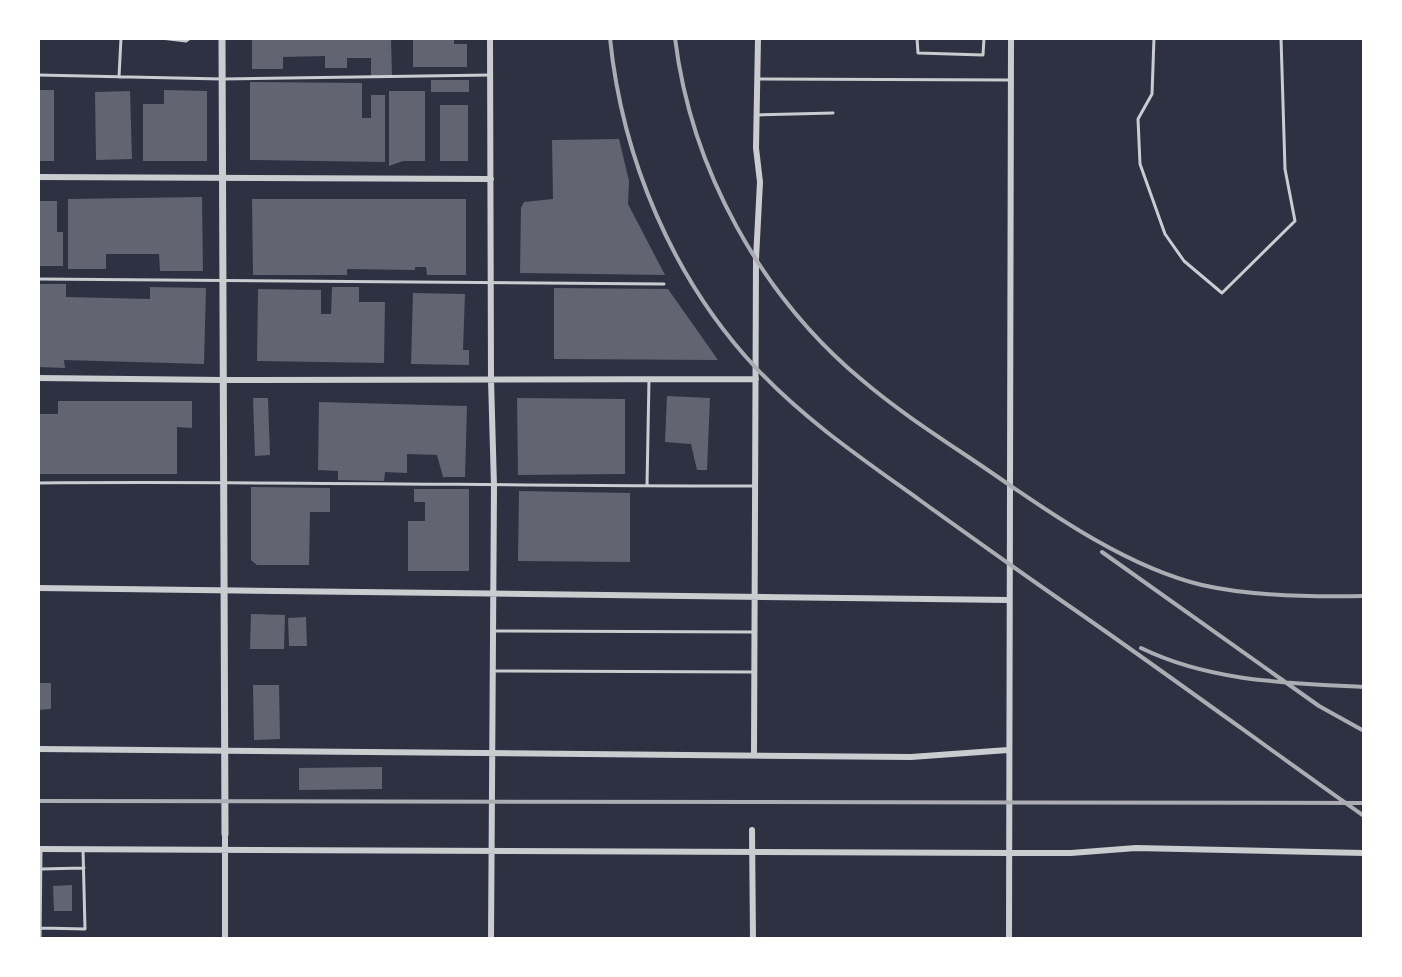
<svg xmlns="http://www.w3.org/2000/svg" width="1402" height="977" font-family="'IBM Plex Sans',sans-serif">
  <rect width="100%" height="100%" fill="#2d3142"/>
  <path fill="#626471" d="M252,38h139l1,38h-21v-18h-24v10h-22v-12l-42,1v12h-31z
    M413,38h41v6h13v23h-54z
    M431,80h38v12h-38z
    M250,82l112,1v35h9v-23h14v67l-135,-2z
    M38,90h16v71h-16z
    M164,90l43,1v70h-64v-57h21z
    M130,91l2,68 -36,1 -1,-68z
    M389,91h36v70h-22l-14,5z
    M440,105h28v56h-28z
    M619,139l10,42 -1,23 37,71 -145,-2 1,-65 3,-6 29,-3 -1,-59z
    M202,197l1,74h-43l-1,-17h-53v15h-38v-70z
    M252,199h214v76h-39l-1,-8h-11v3l-68,-1v6h-94z
    M38,201h19v31h6v34h-25z
    M38,284h28v13l84,2v-12l56,1 -2,76 -140,-4 1,8 -27,-1z
    M332,287h27v15h26l-1,61 -127,-2 1,-72 63,1v24h10z
    M554,288l114,1 50,71 -164,-1z
    M413,293l52,1 -2,56h6v15l-58,-1z
    M667,396l43,2 -3,72h-10l-6,-26 -26,-2z
    M253,398h15l2,57 -15,1z
    M517,398l108,1v75l-107,1z
    M58,401h134v27l-15,-1v47h-139v-60h20z
    M319,402l148,4 -2,71h-22l-6,-22 -30,-1v19l-22,-1 -1,9 -46,-1v-9l-20,-1z
    M251,487l79,1v24h-20l-1,53h-52l-6,-5z
    M414,489h55v82h-61v-50h17v-19h-11z
    M519,491l111,2v69l-112,-1z
    M251,614l34,1 -1,34h-34z
    M306,617l1,29h-18l-1,-28z
    M38,683h13v26l-13,1z
    M253,685h26l1,54 -26,1z
    M382,767v22l-83,1v-22z
    M72,885v26h-18l-1,-25z"/>
  <g fill="none" stroke-linecap="round" stroke-linejoin="round">
    <path stroke="#caccd0" stroke-width="3" d="M161,38l25,3 4,-3
      M917,38l1,15 65,2 1,-17
      M1154,38l-2,56 -14,25 2,45 25,70 19,27 38,32 73,-72 -10,-52 -4,-131
      M38,75l184,4 269,-4
      M119,77l2,-39
      M758,79l252,1
      M757,115l76,-2
      M38,279l626,5
      M38,483c239,-2 477,3 716,3
      M647,486l2,-107
      M493,631l260,1
      M493,671l260,1
      M41,869l43,-1
      M41,928l44,1 -2,-80
      M40,939l1,-90"/>
    <path stroke="#caccd0" stroke-width="6" d="M490,38l1,341 3,107 -3,453
      M38,177l453,2
      M38,378l185,2 533,-1
      M38,588l971,12
      M38,749l873,8 97,-7
      M754,755l2,-496 4,-77 -4,-34 2,-110
      M752,830l1,109
      M38,849l971,4h62l65,-5 228,5
      M225,939v-105
      M1009,939l2,-901"/>
    <path stroke="#caccd0" stroke-width="7" d="M222,38l3,796"/>
    <path stroke="#abadb3" stroke-width="4" d="M610,38c12,120 63,242 147,331 49,52 107,91 164,132 46,33 92,66 138,98 103,71 203,145 305,217
      M675,38c16,131 86,258 187,342 41,35 88,64 133,95 59,41 135,93 207,110 47,11 113,12 162,11
      M1102,552l217,154 45,25
      M1141,648c70,34 147,35 223,39
      M38,801l1326,2"/>
  </g>
  <rect width="1402" height="977" fill="none" stroke="#ffffff" stroke-width="80"/>
</svg>
